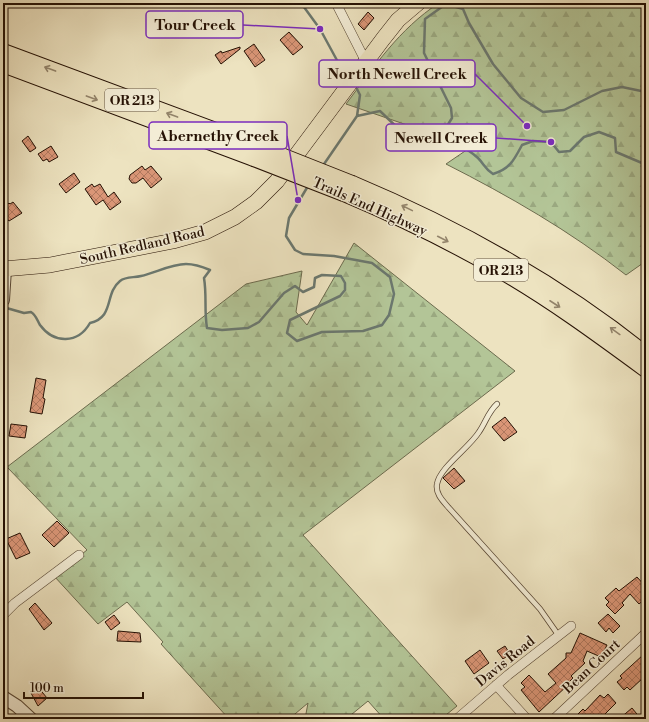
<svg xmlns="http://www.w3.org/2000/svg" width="649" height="722" font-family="'Libre Bodoni',serif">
  <defs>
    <pattern id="forest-firs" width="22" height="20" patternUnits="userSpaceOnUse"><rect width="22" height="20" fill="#b3c597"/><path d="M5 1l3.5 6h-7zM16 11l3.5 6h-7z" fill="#9aa880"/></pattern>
    <pattern id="building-cross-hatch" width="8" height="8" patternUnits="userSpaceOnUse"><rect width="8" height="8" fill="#da9677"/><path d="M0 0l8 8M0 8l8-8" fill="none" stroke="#b1795f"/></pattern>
  </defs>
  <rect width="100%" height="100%" fill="#ede3c0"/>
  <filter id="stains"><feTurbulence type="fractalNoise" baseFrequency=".005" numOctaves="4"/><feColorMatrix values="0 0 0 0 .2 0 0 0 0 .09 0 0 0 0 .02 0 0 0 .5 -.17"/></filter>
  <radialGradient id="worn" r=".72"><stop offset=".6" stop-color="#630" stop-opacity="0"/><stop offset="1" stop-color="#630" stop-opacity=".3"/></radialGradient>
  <path fill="url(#forest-firs)" stroke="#6c6b4e" d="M439,3h207v258l-20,14c-56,-44 -117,-79 -180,-111l25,-17 -125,-43c28,-37 53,-75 93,-101z
    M354,243l161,128 -212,164 154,171 -16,13h-57l-16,-18 -22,18h-41l3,-16 -19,16h-60l-68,-75 2,-2 -36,-40 -29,22 -44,-48 33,-26 -80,-83 239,-183 56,-13 -6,41 11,13z"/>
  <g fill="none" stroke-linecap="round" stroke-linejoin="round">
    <path stroke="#6b786f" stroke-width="2.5" d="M301,3l19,26 25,46
      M356,87l4,8 -3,21
      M439,139c15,4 27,8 39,19 6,6 7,11 15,16 17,-5 21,-14 29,-29l11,-4 18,1 8,10 11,-1 14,-14 15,-5 16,6 1,14 26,11 4,4
      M322,167l35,-51 23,-5 25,24 15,5 19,-1 13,-21 -1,-10 -27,-55 1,-34 21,-15 17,5 6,14 24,41 28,34 22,14 21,-2 38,-19 20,-4 24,5
      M3,307l21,6 7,-1c5,3 6,8 9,13 14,19 38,19 50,-2 25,-6 14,-29 30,-42 6,-5 14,-3 21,-5 14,-3 30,-12 45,-12 7,0 17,3 24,6l-6,8c3,18 0,32 3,50l15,2 26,-2 11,-6 25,-29 11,-7 8,6 11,-5 1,-9 7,-3 19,1 4,7v7l-5,6 -50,24 -3,13 10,8 25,-9 41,-1 19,-6 7,-10 5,-21 -4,-17 -18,-14 -38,-7 -31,-2 -8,-4 -9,-14 3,-18 19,-32"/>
  </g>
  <path fill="url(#building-cross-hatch)" stroke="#251104" d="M368,12l6,6 -10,12 -6,-6z
    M289,32l14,15 -10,8 -13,-15z
    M254,44l11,16 -10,7 -11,-16z
    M240,47v2l-19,15 -6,-9 6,-4 1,2z
    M28,136l8,12 -6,4 -8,-11z
    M51,146l7,11 -9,5 -2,-3 -4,2 -5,-7z
    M142,166l3,4 6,-4 11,13 -11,9 -8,-10 -7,5h-4l-3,-4 1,-4z
    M74,173l6,9 -14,11 -7,-9z
    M92,184l2,3 6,-3 8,13 6,-5 7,10 -11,8 -7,-10 -7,5 -11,-16z
    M13,202l9,11 -13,8 -6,-7v-6l6,-5 1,1z
    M36,378l10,2 -3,18 2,1 -3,15 -12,-2z
    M505,417l12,15 -13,9 -12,-14z
    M11,424l16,2 -2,12 -16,-2z
    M454,468l11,13 -11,8 -11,-11z
    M57,521l12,12 -15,14 -12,-12z
    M20,533l10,20 -14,6 -10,-20z
    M637,577l9,10v11l-7,6 -9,-10 -8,9 2,2 -9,9 -9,-9 3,-3 -4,-4 11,-10 3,3z
    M35,603l17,20 -8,7 -15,-21z
    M608,614l12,12 -7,7 -4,-5 -3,4 -8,-9z
    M114,615l6,8 -9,7 -6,-8z
    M118,631l22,2 1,9 -24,-1z
    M580,633l27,12 -6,12 -14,-6 -4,10 2,2 -14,13 2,2 -5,5 1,1 -30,28 -18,-22 4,-3 -4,-4 8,-8 16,17 11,-9 -8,-9 18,-16v-5h5z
    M505,646l5,8 -7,5 -6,-8z
    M480,650l9,13 -15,11 -9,-13z
    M643,655l3,3v24l-3,-4 -13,12 -3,-3 -3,3 -7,-8 5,-4 -2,-2z
    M38,687l9,11 -9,8 -7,-13z
    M608,694l8,9 -16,16h-20l-3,-4 6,-6 2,2 15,-16 4,3z
    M632,708l9,11h-22z"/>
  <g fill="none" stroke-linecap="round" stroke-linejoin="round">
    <defs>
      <path id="service" d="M497,404c-9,8 -11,18 -18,28 -10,16 -39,35 -42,52 -2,10 7,18 12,24l91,101 19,27"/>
      <path id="minor" d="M336,3l30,59
        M3,615l12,-12 64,-48
        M496,685l31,34
        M457,719l51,-44 63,-49
        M554,719l92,-86"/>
      <path id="tertiary" d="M3,300l2,-31
        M3,697l14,9 14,13"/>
      <path id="primary" d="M3,269l47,-4 123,-24 32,-9 30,-15 21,-15 21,-21 106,-142 15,-19 20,-17"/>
      <path id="trunk" d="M3,52l258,96
        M3,64l251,94
        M352,184c105,44 205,100 294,171
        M344,193c52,22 102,46 151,74 53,30 102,66 151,102"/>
    </defs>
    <use href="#service" stroke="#574633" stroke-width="6"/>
    <use href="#minor" stroke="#574633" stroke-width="10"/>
    <use href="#tertiary" stroke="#574633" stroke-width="14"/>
    <use href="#primary" stroke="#251104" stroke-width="16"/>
    <use href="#trunk" stroke="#251104" stroke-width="18"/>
    <use href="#service" stroke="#f3edd6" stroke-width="4.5"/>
    <use href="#minor" stroke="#f3edd6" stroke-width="9"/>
    <use href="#tertiary" stroke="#f3edd6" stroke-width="12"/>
    <use href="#primary" stroke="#ede3c0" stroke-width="15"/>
    <use href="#trunk" stroke="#ede3c0" stroke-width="16"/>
    <defs>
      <path id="trunk-bridge" d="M261,148l91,36
        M254,158l90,35"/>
    </defs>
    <use href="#trunk-bridge" stroke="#251104" stroke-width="18" stroke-linecap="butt"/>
    <use href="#trunk-bridge" stroke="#ede3c0" stroke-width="16"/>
  </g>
  <defs><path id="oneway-shaft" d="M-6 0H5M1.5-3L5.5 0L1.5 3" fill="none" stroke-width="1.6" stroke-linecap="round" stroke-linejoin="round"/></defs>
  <g stroke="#93846b">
    <use href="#oneway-shaft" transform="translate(50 69) rotate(-160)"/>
    <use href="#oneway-shaft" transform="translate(92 98) rotate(20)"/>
    <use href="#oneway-shaft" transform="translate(172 115) rotate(-160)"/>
    <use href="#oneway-shaft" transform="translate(407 208) rotate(-154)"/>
    <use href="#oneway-shaft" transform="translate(443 239) rotate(27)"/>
    <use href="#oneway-shaft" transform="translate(555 304) rotate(33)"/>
    <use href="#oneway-shaft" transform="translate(615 331) rotate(-144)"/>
  </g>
  <g text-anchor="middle" stroke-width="3" stroke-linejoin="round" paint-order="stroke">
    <g fill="#f3edd6" stroke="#635343" stroke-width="1">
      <rect x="105" y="89" width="54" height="22" rx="3"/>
      <rect x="474" y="259" width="54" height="22" rx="3"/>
    </g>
    <g font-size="13" font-weight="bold" fill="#251104">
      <text x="132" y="105">OR 213</text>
      <text x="501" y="275">OR 213</text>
    </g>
    <g font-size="14" fill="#251104" stroke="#f3edd6">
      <text transform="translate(370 206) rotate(24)" y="5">Trails End Highway</text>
      <text transform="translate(142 245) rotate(-13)" y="5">South Redland Road</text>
      <text transform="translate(505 661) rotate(-39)" y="5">Davis Road</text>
      <text transform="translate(591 666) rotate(-43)" y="5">Bean Court</text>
    </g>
  </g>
  <path fill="none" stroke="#7b2cbf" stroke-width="1.5" d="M320 29L243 25M527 126L475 74M298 200L287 136M551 142L496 138"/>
  <g fill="#7b2cbf" stroke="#f3edd6" stroke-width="1.5">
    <circle cx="320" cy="29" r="4"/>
    <circle cx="527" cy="126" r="4"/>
    <circle cx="298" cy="200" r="4"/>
    <circle cx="551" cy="142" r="4"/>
  </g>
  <g fill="#f3edd6" stroke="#7b2cbf" stroke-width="1.5">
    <rect x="146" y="11" width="97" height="27" rx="4"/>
    <rect x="319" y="60" width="156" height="27" rx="4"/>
    <rect x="149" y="122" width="138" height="27" rx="4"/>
    <rect x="386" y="124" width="110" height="27" rx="4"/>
  </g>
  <g font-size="15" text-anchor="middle" font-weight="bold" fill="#251104">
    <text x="195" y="30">Tour Creek</text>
    <text x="397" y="79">North Newell Creek</text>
    <text x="218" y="141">Abernethy Creek</text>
    <text x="441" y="143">Newell Creek</text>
  </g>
  <rect width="649" height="722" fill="none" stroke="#ede3c0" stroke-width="16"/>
  <rect x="4" y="4" width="641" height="714" fill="none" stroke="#251104" stroke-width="2"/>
  <rect x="8" y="8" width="633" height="706" fill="none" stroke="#251104"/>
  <path d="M24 692v6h119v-6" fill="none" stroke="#251104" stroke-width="2"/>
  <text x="30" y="692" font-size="12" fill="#251104" stroke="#f3edd6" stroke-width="3" paint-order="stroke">100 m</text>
  <rect width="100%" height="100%" filter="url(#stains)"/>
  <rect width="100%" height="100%" fill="url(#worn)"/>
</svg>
